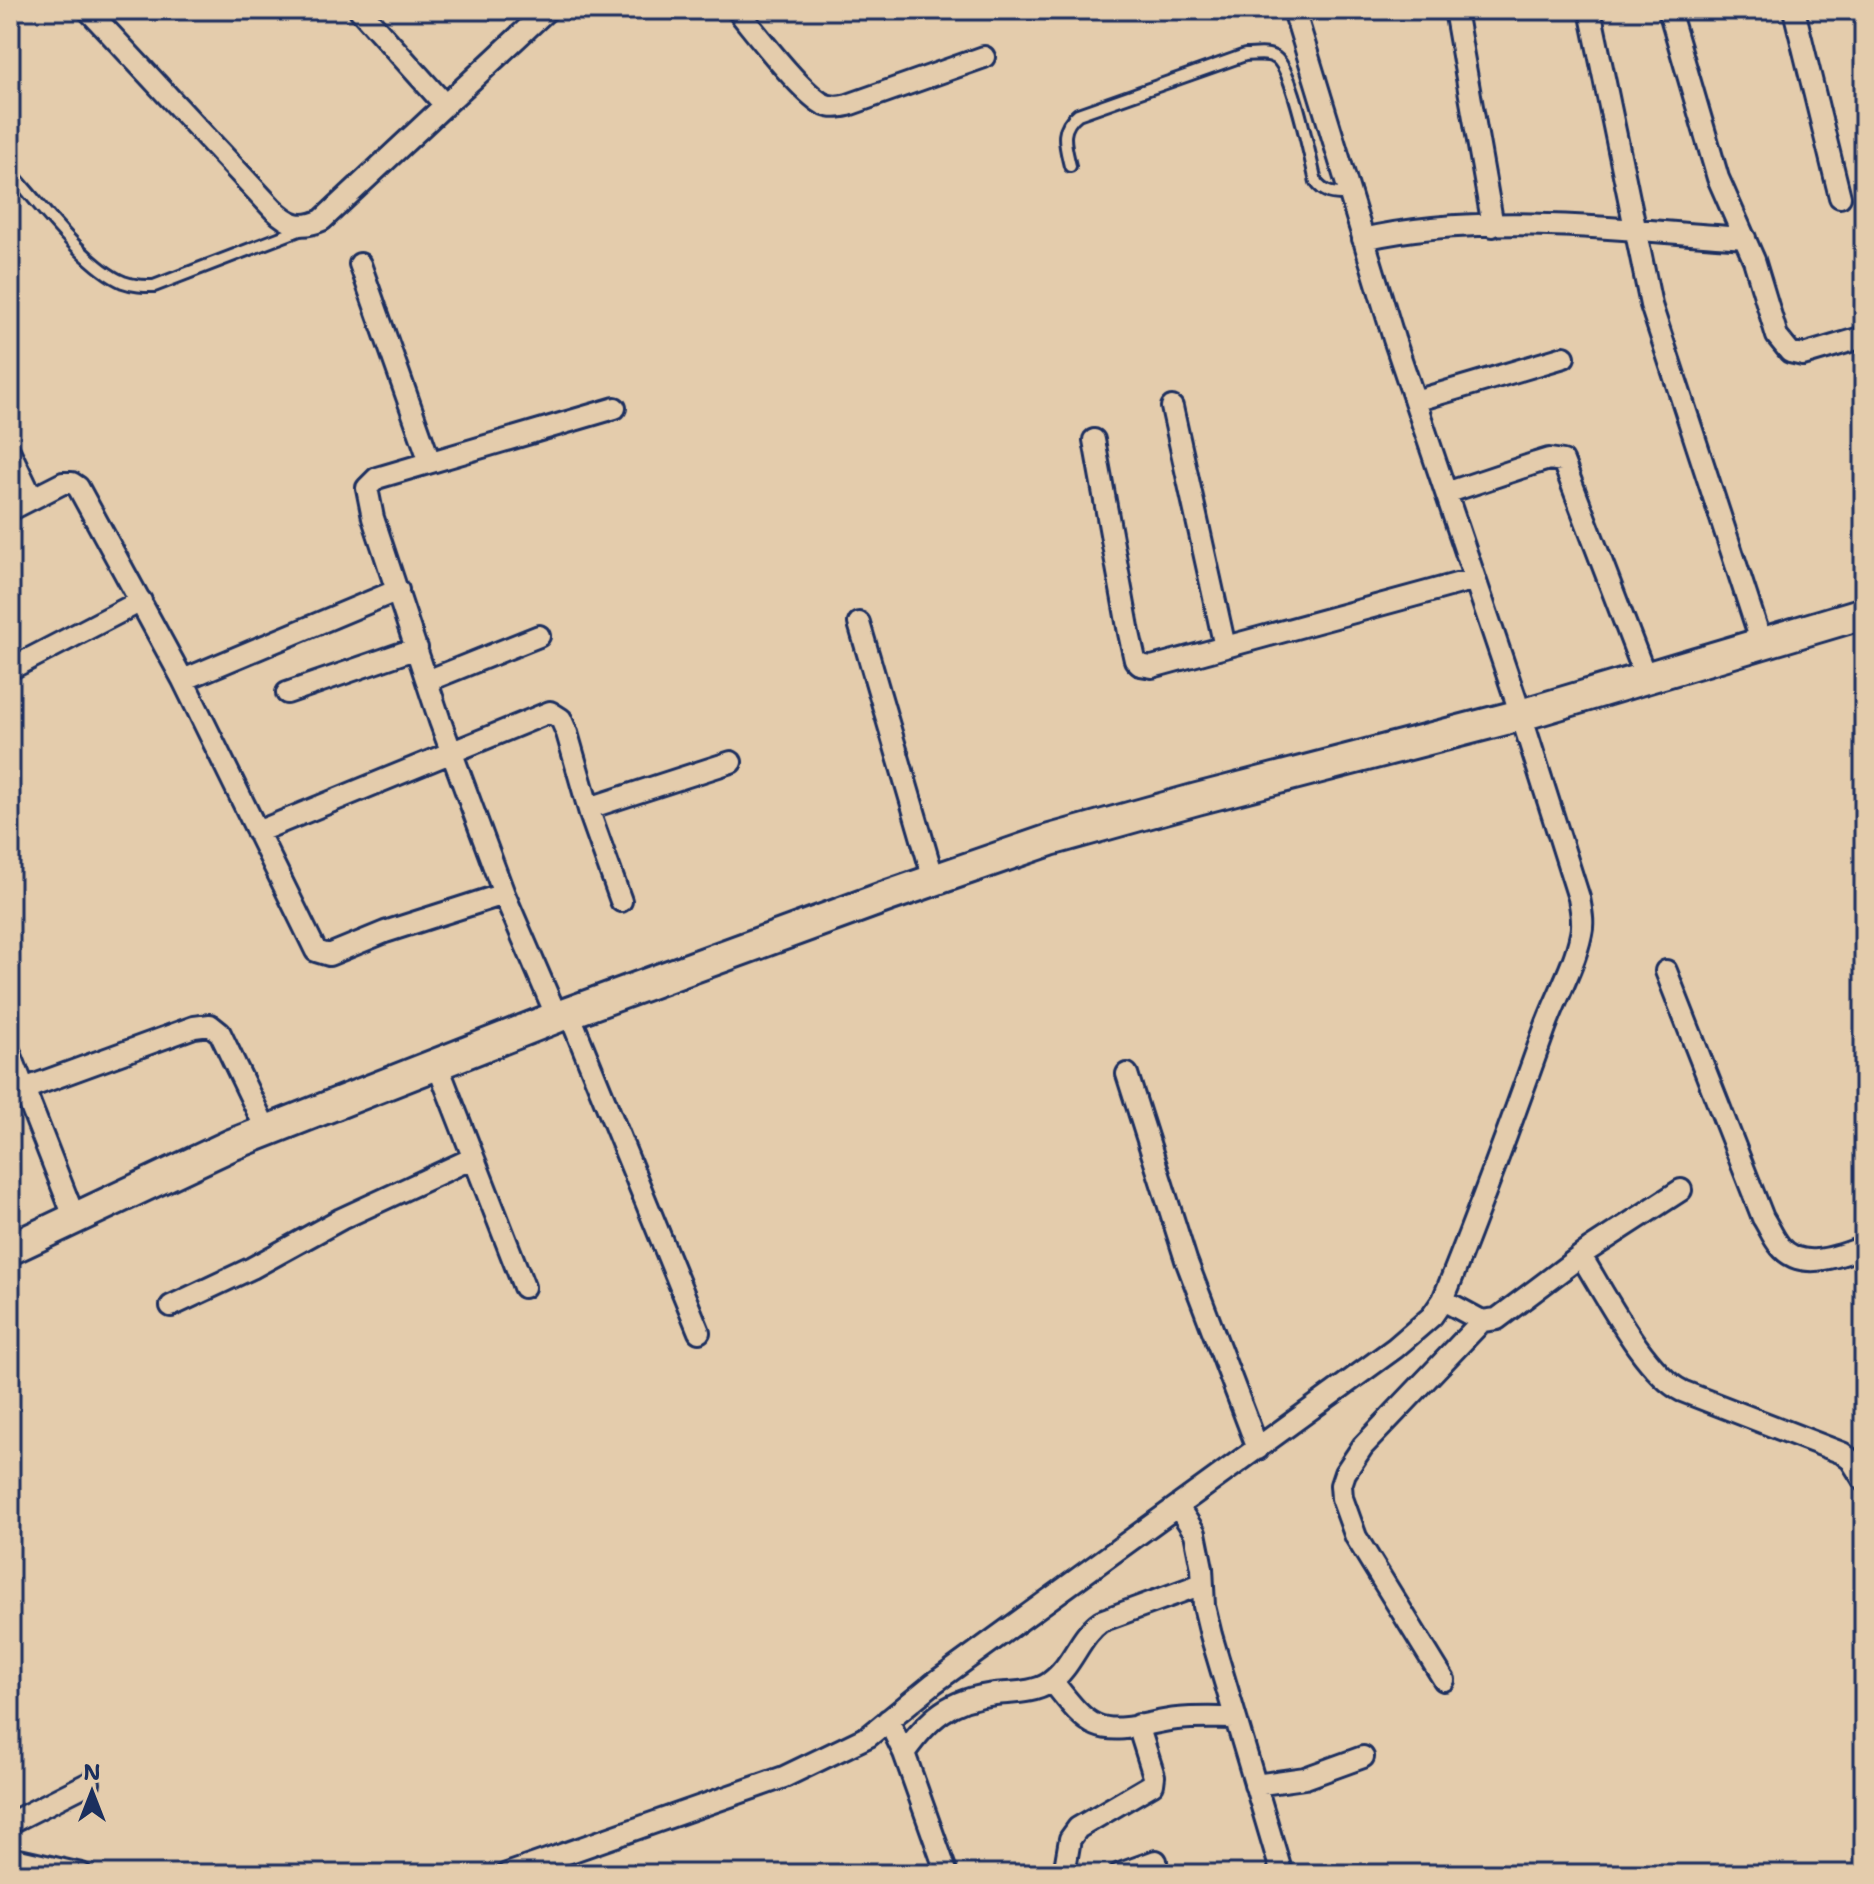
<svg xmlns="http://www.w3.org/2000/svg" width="1874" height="1884" font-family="'Shantell Sans',sans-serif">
  <rect width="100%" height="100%" fill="#e4ccac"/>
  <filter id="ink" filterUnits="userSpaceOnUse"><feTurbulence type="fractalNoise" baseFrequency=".0125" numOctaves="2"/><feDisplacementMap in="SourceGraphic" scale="16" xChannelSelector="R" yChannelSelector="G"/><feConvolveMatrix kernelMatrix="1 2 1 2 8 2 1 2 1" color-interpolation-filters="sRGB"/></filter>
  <g filter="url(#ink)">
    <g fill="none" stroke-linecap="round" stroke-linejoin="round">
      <defs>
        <path id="service" d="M1070,166c-5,-22 -11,-37 8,-52l167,-59c10,0 22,-3 31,3 17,12 34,100 40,124 9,13 20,12 34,12
          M10,171c28,31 76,96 113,111 11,4 20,4 31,4l148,-57"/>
        <path id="minor" d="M88,10l185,199c16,15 27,21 49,11l225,-210
          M360,10l85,95
          M737,10c19,23 63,81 86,94 9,4 16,3 25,1l136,-48
          M1455,10l38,216
          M1590,10l61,295 111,339
          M1669,10l49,168 36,82 23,76 13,16 13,3 61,-18
          M1794,10l46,187
          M1363,239c124,-28 257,-9 382,-1
          M360,264l70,198
          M1415,401l149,-44
          M1172,407l53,240
          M1094,440l35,193 6,27 5,5 12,2 323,-88
          M10,452l22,46
          M1446,493l90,-30 13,-4 14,2 83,217
          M10,510l53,-27h9l6,4 105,193 133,271 13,4 56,-23 119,-38
          M859,623l75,257
          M10,669l131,-68
          M183,680l215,-90
          M427,681l112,-45
          M287,693l130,-45
          M589,808l142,-46
          M257,832l293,-120 11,7 6,14 24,84 30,84
          M1666,971l97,247c6,9 10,20 17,28 21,26 59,10 84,1
          M569,1013l130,319
          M557,1017l-53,-123 -64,-173 -67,-203 -6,-30 10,-10 238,-70
          M10,1053l65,166
          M437,1064l87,223
          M1127,1074l59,186 72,189
          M24,1089l170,-62 16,-2 10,8 47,98
          M1581,1256c24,38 63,116 101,135l160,62 9,7 13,21
          M1443,1300l39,21 15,-2 93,-70 91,-59
          M171,1306l81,-38 89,-49 132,-61
          M1178,1507l17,26 7,35 2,38 7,29 71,239
          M1444,1680l-88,-143 -14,-39 -1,-13 4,-12 18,-27 119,-125
          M1052,1681c12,14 27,37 44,44 24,10 57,-4 81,-6 19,-2 38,-1 57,-1
          M888,1720l16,33 43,121
          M904,1753c25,-35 46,-54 91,-59 17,-2 39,-1 54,-11 23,-15 30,-47 52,-62l101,-37
          M1255,1785l50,-7 58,-21
          M10,1823l79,-40
          M10,1858l71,16
          M507,1874l277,-97 85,-41 65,-53 461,-335 37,-32 11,-16c36,-89 69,-179 101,-269 11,-32 30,-63 37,-97 3,-12 0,-24 -2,-36l-58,-183 -127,-376 -100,-329
          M1064,1874l6,-35 8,-11 75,-44 1,-8 -16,-51
          M1120,1874l36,-13"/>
        <path id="secondary" d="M10,1249l221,-104 326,-128 331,-121 162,-56 147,-41 324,-84 343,-102"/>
      </defs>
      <use href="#service" stroke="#1b2f5e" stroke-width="16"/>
      <use href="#minor" stroke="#1b2f5e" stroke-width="26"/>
      <use href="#secondary" stroke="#1b2f5e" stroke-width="36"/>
      <use href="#service" stroke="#e4ccac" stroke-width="10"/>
      <use href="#minor" stroke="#e4ccac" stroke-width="20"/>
      <use href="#secondary" stroke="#e4ccac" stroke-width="30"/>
    </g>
  </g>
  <rect width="1874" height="1884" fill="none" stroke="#e4ccac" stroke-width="40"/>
  <rect x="20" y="20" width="1834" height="1844" fill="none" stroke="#1b2f5e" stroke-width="3" filter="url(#ink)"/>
  <g transform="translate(92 1792)" stroke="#e4ccac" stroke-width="6" paint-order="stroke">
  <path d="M0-6L14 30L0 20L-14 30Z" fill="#1b2f5e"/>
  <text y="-12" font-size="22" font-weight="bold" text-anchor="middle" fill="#1b2f5e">N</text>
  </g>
</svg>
